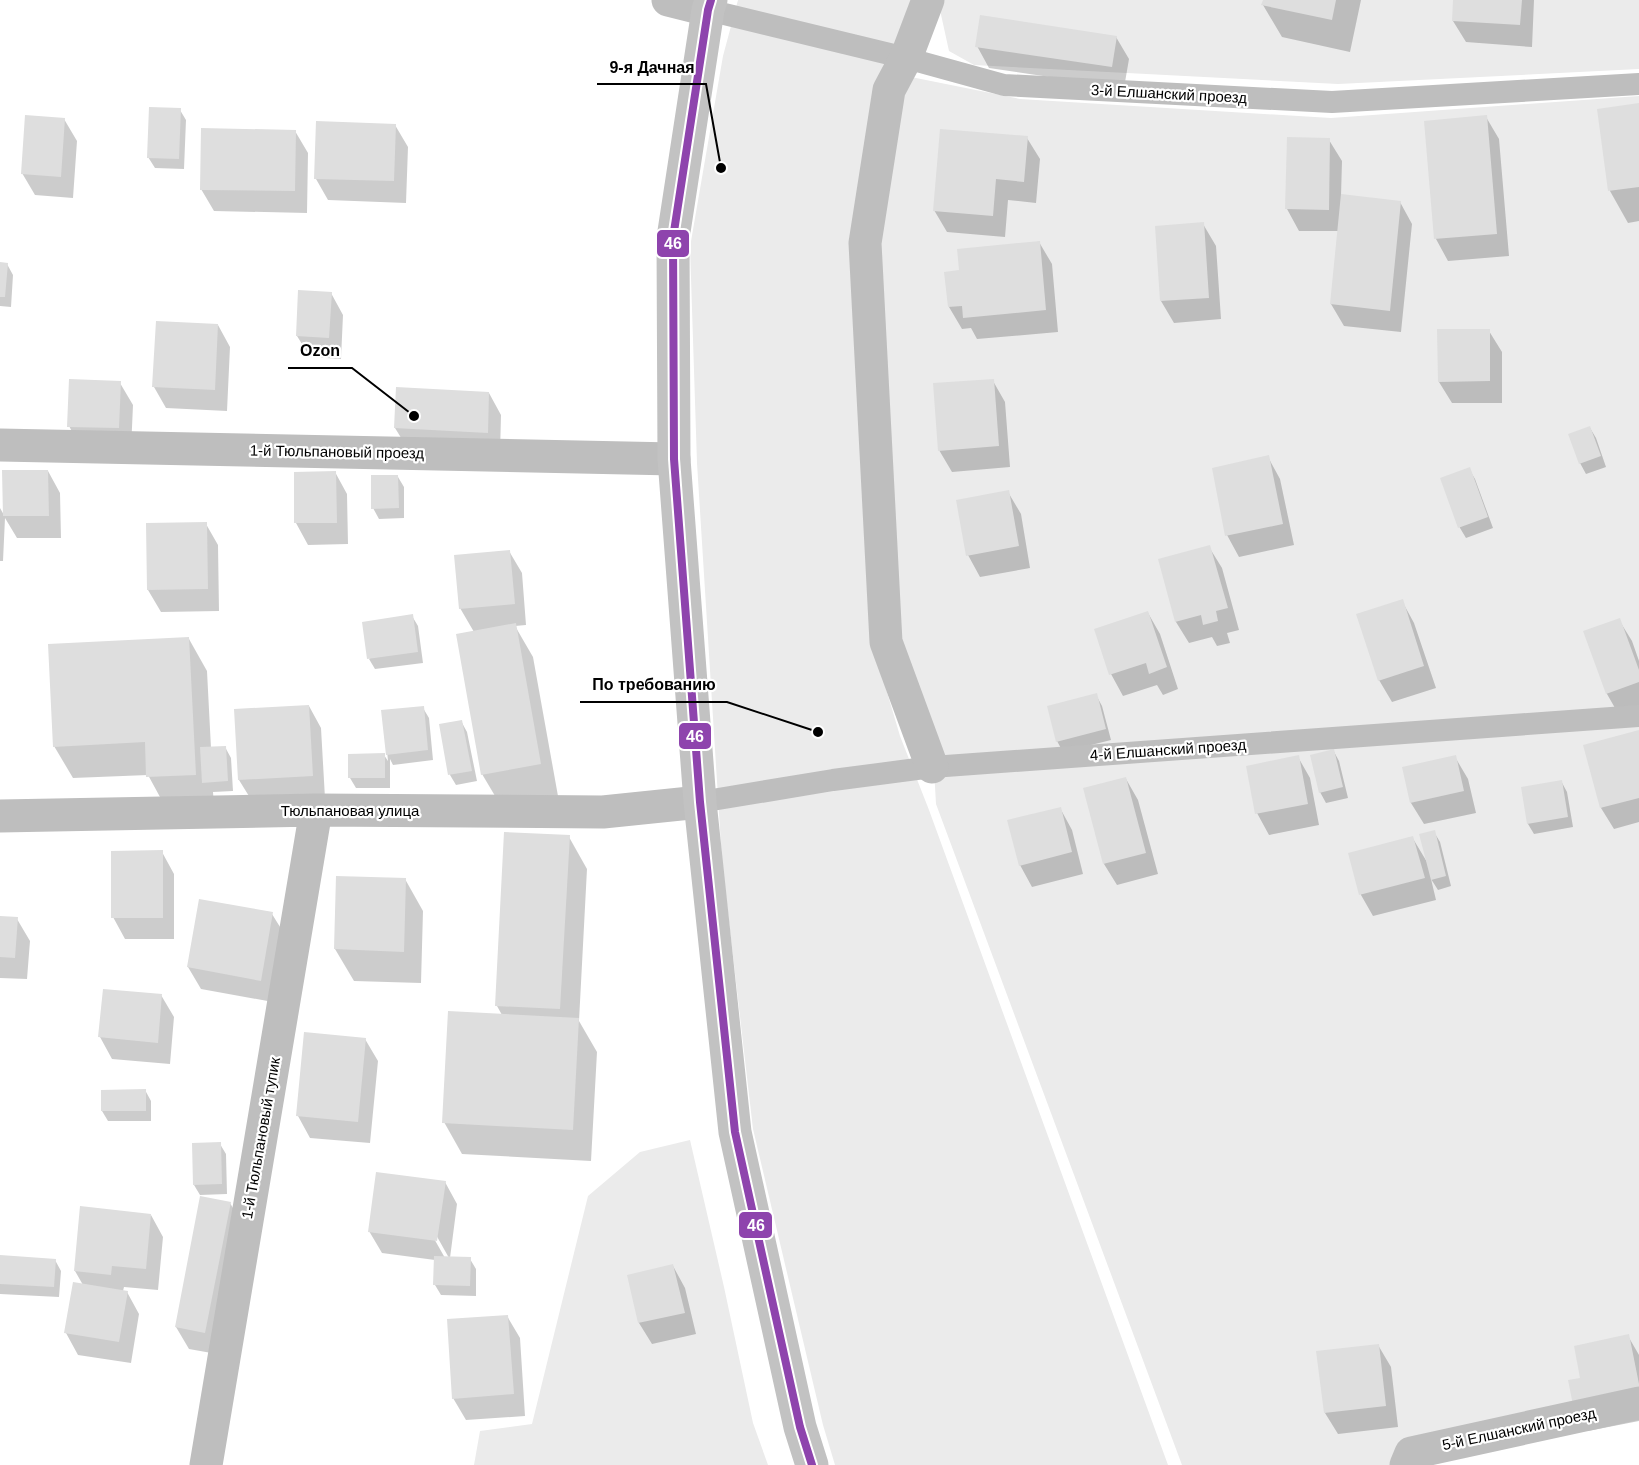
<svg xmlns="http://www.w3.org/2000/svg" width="1639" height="1465" font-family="Arial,sans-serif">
  <rect width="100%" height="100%" fill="#fff"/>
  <path fill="#ebebeb" d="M738,0h175l-36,86 4,586 19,64 29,74 239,655h-333l-12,-40 -70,-296 -31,-268 -25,-398 -7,-216 33,-191z
    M944,0h695v69l-301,15 -364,-19 -25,-14 -9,-41z
    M911,77l109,22 311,19 308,-22v1307l-233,62h-224l-246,-661 -3,-53 -37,-115 -19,-391 16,-134z
    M690,1140l34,147 29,136 15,42h-294l6,-34 52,-7 56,-228 52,-44z"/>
  <path fill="#0003" fill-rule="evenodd" d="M1264,0h97l-11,52 -68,-15 -19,-32z
    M1455,0h79l-2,47 -66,-5 -13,-21z
    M1116,37l13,22 -5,29 -135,-20 -12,-22z
    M1639,105v116l-11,2 -18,-32 -11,-81z
    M180,110l6,10 -2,49 -29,-1 -7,-11z
    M1486,117l13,22 10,117 -61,5 -12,-22 -10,-116z
    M64,119l13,22 -4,57 -38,-3 -13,-22z
    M395,125l13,22 -2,56 -78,-3 -12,-21z
    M295,131l13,22 -1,60 -93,-2 -13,-22z
    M1027,138l13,21 -4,44 -28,-3 -3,37 -58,-5 -13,-22z
    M1329,140l13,21 -1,35 59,6 12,22 -11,108 -57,-6 -13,-22 8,-73h-40l-12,-22z
    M1203,224l13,22 5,73 -47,4 -13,-22 -5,-74z
    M1039,242l13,22 6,68 -81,7 -6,-11 -9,1 -13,-22 11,-35z
    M0,264h7l6,11 -2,32 -11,-1z
    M331,293l12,22 -2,44 -31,-2 -13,-21z
    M218,325l12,22 -3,64 -61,-3 -12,-21z
    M1489,331l13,21v51h-50l-13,-21z
    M993,381l12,21 5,65 -58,5 -13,-22z
    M120,383l13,22 -2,45 -50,-2 -12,-22z
    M489,393l12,22 -1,39 -92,-5 -13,-21z
    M1590,428l6,10 10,29 -20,7 -6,-11z
    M1268,457l12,22 14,66 -55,12 -12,-22z
    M1469,469l6,10 18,49 -27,10 -6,-10 -18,-49z
    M48,471l12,22 1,45h-44l-12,-20 -2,43h-3v-53l4,7z
    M335,472l12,22 1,50 -40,1 -12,-22 -1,-50z
    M398,477l6,10v31l-25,1 -6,-11z
    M1008,492l13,22 9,54 -50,9 -12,-22z
    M206,524l12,21 1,66 -58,1 -13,-22 -1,-65z
    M1209,547l13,21 17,62 -12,3 3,10 -13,3 -5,-9 -23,6 -13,-21 -16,-62z
    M509,551l13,22 4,52 -11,1 18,31 25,139 -57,10 -19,-32 -8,-142 -14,-24z
    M1402,601l12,22 22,65 -44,14 -13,-22z
    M1148,613l12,21 18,55 -15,6 -6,-10 -34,11 -12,-22z
    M412,616l6,10 5,37 -48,6 -6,-10z
    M1619,620l13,21 7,20v47l-20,7 -12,-21 -22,-62z
    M189,639l18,32 4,77 14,-1 6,11 2,33 -20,1 1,14 -48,2 -18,-33 -75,3 -19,-32z
    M1096,695l6,11 9,34 -48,12 -6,-11z
    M309,706l12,22 4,70 -73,3 -13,-21z
    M423,708l6,10 4,42 -40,5 -3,-6v29h-34l-6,-10 34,-23 4,6 -5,-49z
    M461,721l6,11 10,49 -21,4 -6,-10 -9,-49z
    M1639,732v90l-25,7 -13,-21z
    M1333,750l6,11 9,37 -22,5 -6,-11z
    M1298,757l12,21 9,47 -50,10 -12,-22z
    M1455,757l13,22 8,34 -52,11 -13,-21 -7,-35z
    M1126,779l12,21 20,74 -41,11 -13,-21z
    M1561,781l6,11 6,35 -39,7 -6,-10 -6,-36z
    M1060,808l12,22 11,44 -51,13 -12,-22z
    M1434,832l6,10 11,44 -13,4 -7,-11 5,21 -63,16 -12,-21 -11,-41 62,-17 15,25z
    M569,837l18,32 -8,152 18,31 -6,109 -129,-7 -18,-32 58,-107 -5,-9z
    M162,852l12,22v65h-49l-12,-22z
    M405,879l18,32 -2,72 -67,-2 -19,-32z
    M272,914l13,21 -12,67 -72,-13 -13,-22z
    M0,918l17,1 13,22 -3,38 -27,-1z
    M161,995l13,22 -4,47 -58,-5 -12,-22z
    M365,1039l13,22 -8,82 -60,-5 -12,-22z
    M145,1090l6,11v20h-43l-6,-10z
    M220,1144l6,10 1,40 -27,1 -6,-10z
    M445,1182l12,22 -7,54 20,1 6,10v27l-35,-1 -6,-10v-25l-53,-7 -13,-22zM435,1233l14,25h-4l-13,-23z
    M230,1203l13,22 -26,129 -28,-5 -13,-22z
    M151,1215l12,22 -5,53 -34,-3 -1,4 4,1 12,22 -8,49 -53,-8 -12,-22 17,-48 -8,-14z
    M0,1256l55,4 6,11 -2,26 -59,-3z
    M673,1266l12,22 11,46 -44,10 -13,-21 -10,-47z
    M507,1316l13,22 5,78 -59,4 -13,-22z
    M1628,1336l11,19v66l-51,10 -12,-21 6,-31z
    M1378,1345l13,22 7,60 -60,7 -13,-21z"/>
  <path fill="#dedede" d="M1263,0h73l-4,20 -71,-15z
    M1453,0h69l-2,25 -68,-4z
    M980,15l137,21 -5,31 -137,-20z
    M1639,103v84l-31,4 -11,-82z
    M149,107l32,1 -2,51 -32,-1z
    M25,115l40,3 -4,59 -40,-3z
    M1487,115l10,119 -63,5 -10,-118z
    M316,121l80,3 -2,57 -80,-2z
    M201,128l95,2 -1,61 -95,-1z
    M940,129l88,7 -4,46 -28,-3 -3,37 -60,-5z
    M1287,137l43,1 -1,72 -44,-1z
    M1341,194l60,7 -11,110 -60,-7z
    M1204,222l5,76 -49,3 -5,-75z
    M1040,241l6,69 -83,8 -1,-12 -14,1 -4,-35 15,-2 -2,-21z
    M0,262l8,1 -3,34h-5z
    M298,290l34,2 -3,46 -33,-2z
    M156,321l62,3 -3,66 -63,-3z
    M1437,329h53v52l-52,1z
    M69,379l52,2 -2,47 -52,-1z
    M994,379l5,67 -61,5 -5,-68z
    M396,387l93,5 -1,41 -94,-5z
    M1590,426l11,30 -22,8 -11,-30z
    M1269,455l14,69 -58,12 -13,-68z
    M1470,467l18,50 -30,11 -18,-50z
    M2,470h46l1,46h-46z
    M336,471l1,52h-43v-51z
    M371,475h27l1,33 -28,1z
    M1009,490l10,56 -53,10 -10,-56z
    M207,522l1,67 -61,1 -1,-67z
    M1210,545l18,63 -12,3 2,10 -15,4 -2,-10 -26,7 -17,-63z
    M510,550l5,54 -56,5 -5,-54z
    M1403,599l21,67 -46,15 -22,-67z
    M1148,611l19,56 -18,7 -3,-11 -37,12 -15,-46z
    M413,614l5,38 -51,7 -5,-37z
    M1620,618l19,52v12l-33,12 -23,-63z
    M516,623l25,141 -60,11 -25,-141z
    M189,637l7,138 -50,2 -1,-35 -92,5 -5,-103z
    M1097,693l9,36 -50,13 -9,-36z
    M309,705l4,71 -75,4 -4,-71z
    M424,706l4,44 -42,5 -5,-45z
    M462,720l10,51 -24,4 -9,-51z
    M1639,730v68l-39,10 -17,-63z
    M226,746l2,35 -26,2 -2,-36z
    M1334,749l9,38 -24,6 -9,-38z
    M385,753v25h-37v-24z
    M1299,755l9,49 -53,10 -9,-48z
    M1456,755l8,36 -54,12 -8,-36z
    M1126,777l20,76 -43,11 -20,-76z
    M1562,780l6,37 -41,7 -6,-37z
    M1061,807l11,45 -53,14 -12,-46z
    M1435,830l11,46 -15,4 -12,-46z
    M504,832l66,3 -10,174 -65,-3z
    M1413,836l12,42 -66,17 -11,-42z
    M163,850v68h-52v-67z
    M336,876l70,2 -2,74 -70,-3z
    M199,899l74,13 -12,69 -74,-14z
    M0,916l18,1 -3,41 -15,-1z
    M103,989l59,5 -4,49 -60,-6z
    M448,1011l131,7 -6,112 -131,-7z
    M304,1032l62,6 -8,84 -62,-6z
    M146,1089v22h-45v-21z
    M221,1142l1,42 -29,1 -1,-42z
    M376,1172l70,9 -9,60 -69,-9z
    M200,1196l31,6 -26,131 -30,-6z
    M80,1206l71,8 -5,55 -34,-3 -1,9 -37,-4z
    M0,1255l56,4 -2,28 -54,-3z
    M434,1256l37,1 -1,29 -37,-1z
    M673,1264l12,49 -47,10 -11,-48z
    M73,1282l55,9 -9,51 -55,-9z
    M508,1315l6,79 -62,5 -5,-80z
    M1629,1334l10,50v13l-65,13 -6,-30 12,-2 -6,-32z
    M1379,1344l7,62 -62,7 -8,-62z"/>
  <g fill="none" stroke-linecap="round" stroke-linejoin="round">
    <path stroke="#bebebe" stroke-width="22" d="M708,10l198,48 98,27 328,17 307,-18
      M700,802l133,-22 99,-13 707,-51"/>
    <path stroke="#bebebe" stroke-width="33" d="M668,0l40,10
      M928,0l-22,58 -17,32 -24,153 21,399 46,125
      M0,445l674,14
      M0,816l316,-6 287,2 97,-10
      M206,1465l110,-655
      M1406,1465l5,-12 228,-50"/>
    <path stroke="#c2c2c2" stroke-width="33" d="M711,0l-3,10 -35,228 1,221 26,343 35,330 65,295 12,38"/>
    <defs>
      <path id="bus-1" d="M711,0l-3,10 -35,228 1,221 26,343 35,330 65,295 12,38"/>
    </defs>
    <use href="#bus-1" stroke="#fff" stroke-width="12"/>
    <use href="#bus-1" stroke="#8e44ad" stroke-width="8"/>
  </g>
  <g text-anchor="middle" stroke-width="4.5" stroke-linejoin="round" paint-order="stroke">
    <g font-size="15" fill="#000" stroke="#fff">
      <text transform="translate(1169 94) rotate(3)" y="5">3-й Елшанский проезд</text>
      <text transform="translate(337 452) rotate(1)" y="5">1-й Тюльпановый проезд</text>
      <text transform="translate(1168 750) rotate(-4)" y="5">4-й Елшанский проезд</text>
      <text x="350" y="816">Тюльпановая улица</text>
      <text transform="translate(261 1138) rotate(-80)" y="5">1-й Тюльпановый тупик</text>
      <text transform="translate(1519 1429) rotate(-12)" y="5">5-й Елшанский проезд</text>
    </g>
  </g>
  <path fill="none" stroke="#000" stroke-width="2" d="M721 168L706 84H597M414 416L352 368H288M818 732L727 702H580"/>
  <g fill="#000" stroke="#fff" stroke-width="2">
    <circle cx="721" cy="168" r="6"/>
    <circle cx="414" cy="416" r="6"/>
    <circle cx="818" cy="732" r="6"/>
  </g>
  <g font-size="16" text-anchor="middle" font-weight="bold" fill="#000" stroke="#fff" stroke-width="4.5" stroke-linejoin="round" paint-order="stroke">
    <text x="652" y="73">9-я Дачная</text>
    <text x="320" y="356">Ozon</text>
    <text x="654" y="690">По требованию</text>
  </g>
  <g stroke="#fff" stroke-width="2">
    <rect x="656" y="229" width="34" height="29" rx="6" fill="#8e44ad"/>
    <rect x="678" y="722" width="34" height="28" rx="6" fill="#8e44ad"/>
    <rect x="738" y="1211" width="35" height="28" rx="6" fill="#8e44ad"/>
  </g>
  <g font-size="16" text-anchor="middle" font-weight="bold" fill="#fff">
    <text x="673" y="249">46</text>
    <text x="695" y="742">46</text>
    <text x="756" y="1231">46</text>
  </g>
</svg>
